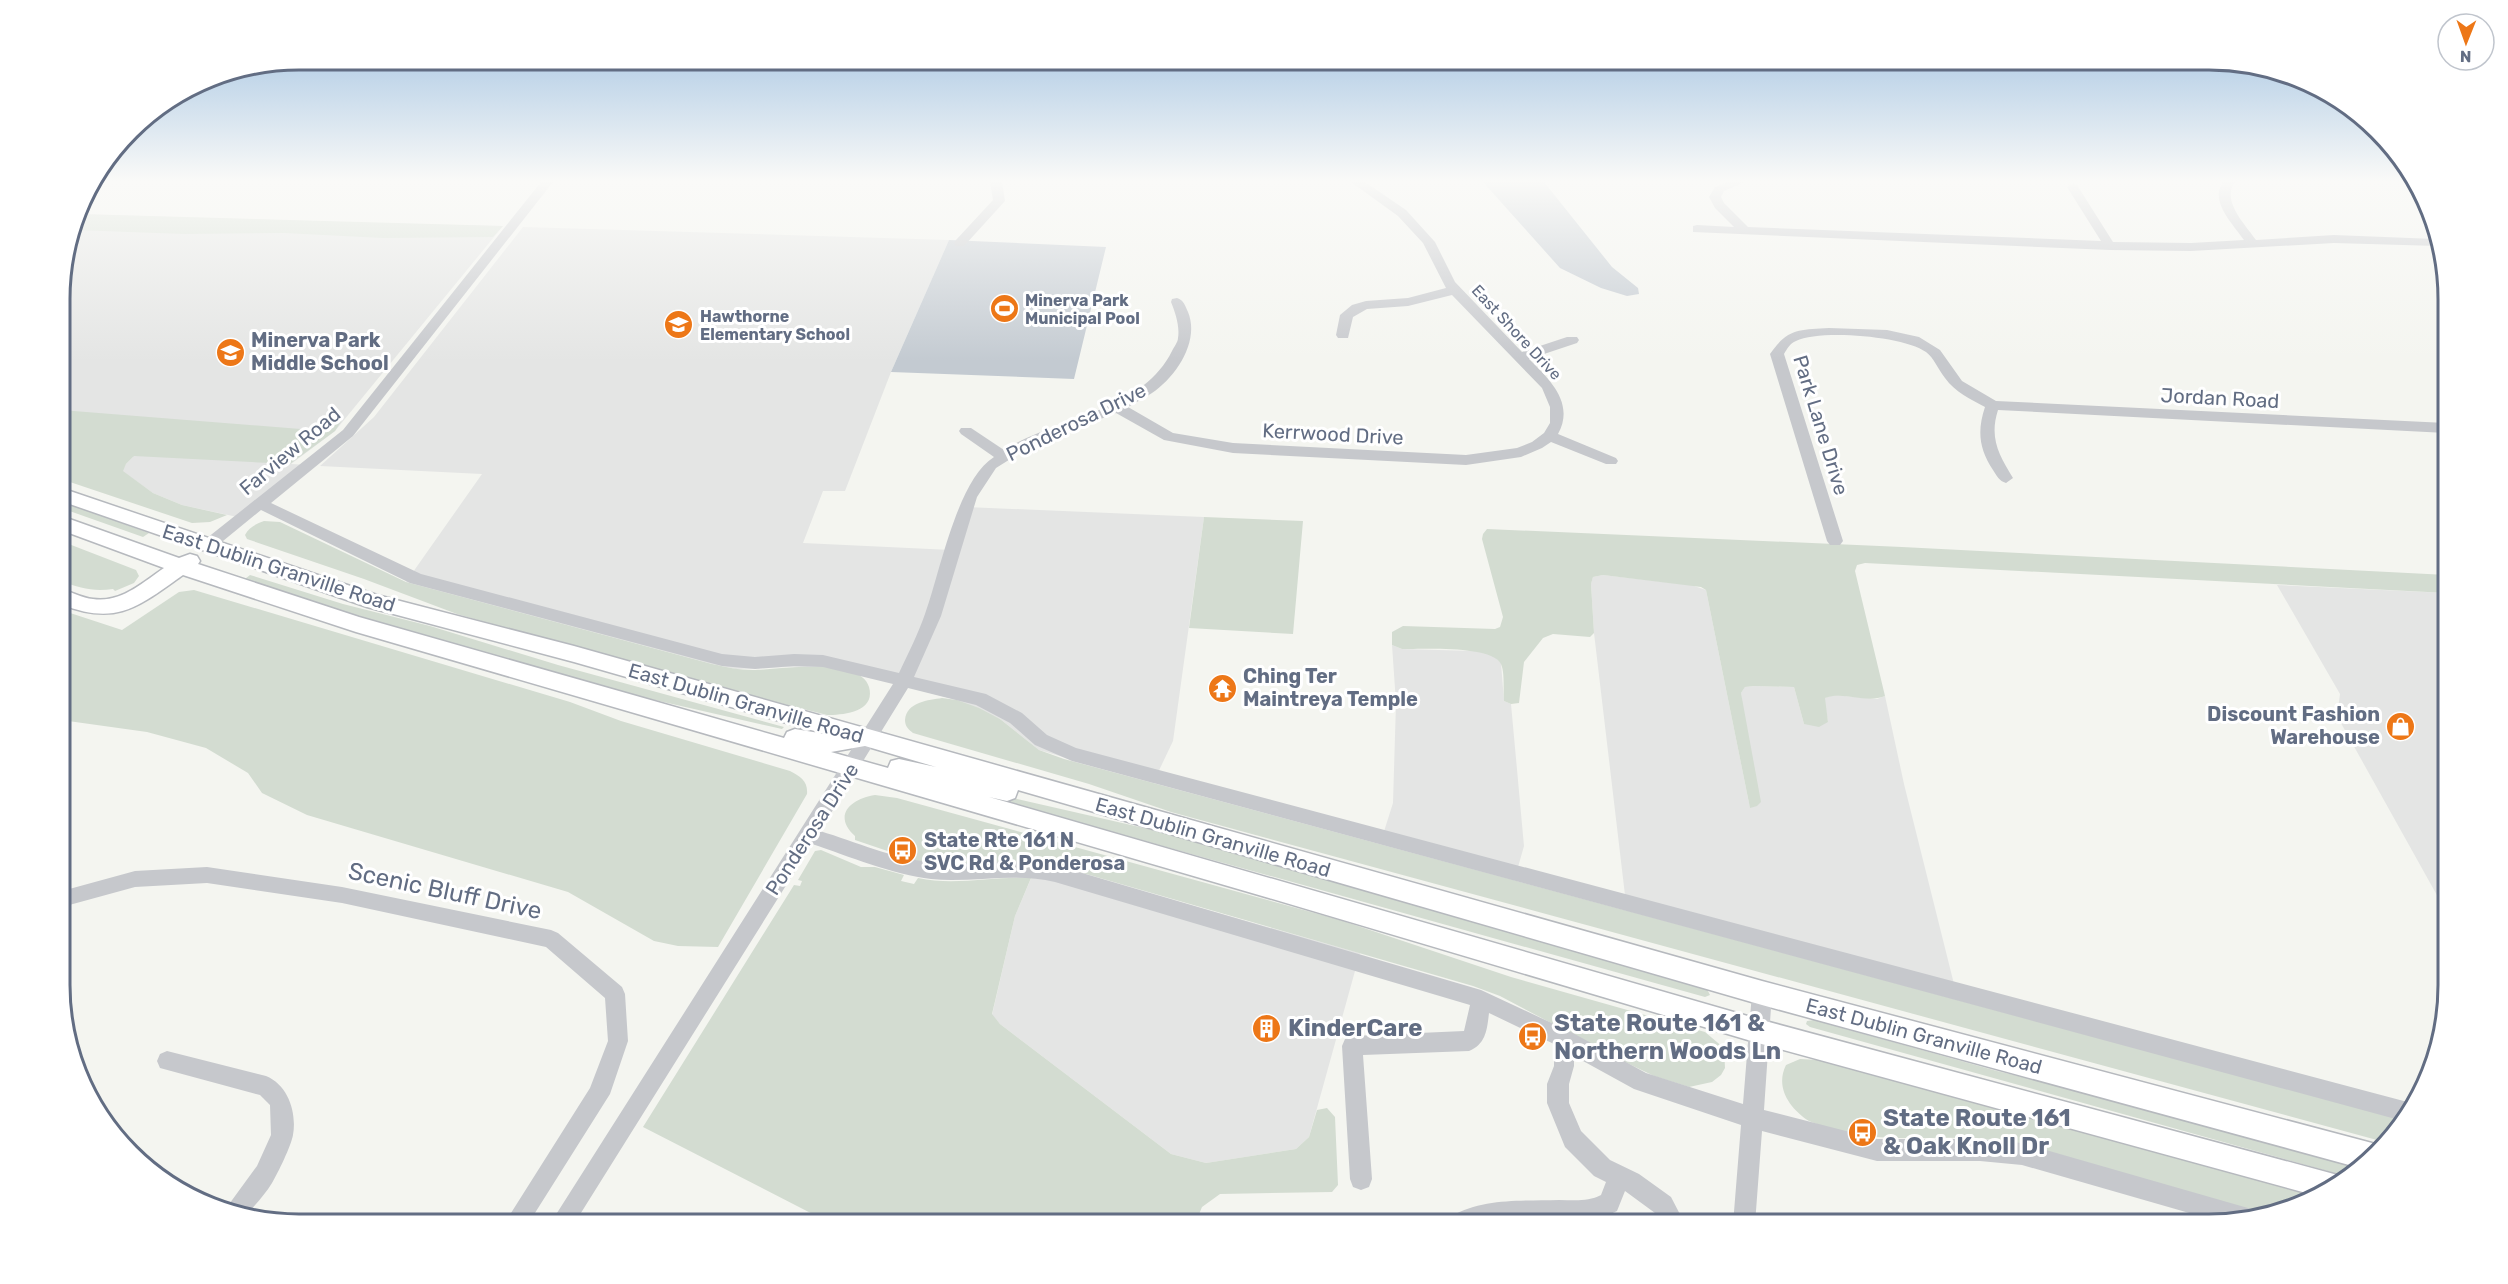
<svg xmlns="http://www.w3.org/2000/svg" width="2508" height="1284" font-family="Rubik,sans-serif">
  <rect width="100%" height="100%" fill="#f4f5f0"/>
  <path fill="#e4e5e4" d="M79,214l294,9 130,3 -168,205 -44,33 18,1 -67,53 -60,-13 -29,-12 -31,-22 4,-7 7,-7 -72,-4v-170z
    M523,227l426,13 -58,132 -46,119h-22l-20,52 148,7 15,-43 238,10 -31,224 -20,42 -114,-33 -39,-31 -43,-19 -96,-25 -74,-8 -51,2 -24,-5 -306,-82 76,-108 -162,-8 54,-49z
    M1603,575l88,10 15,5 44,218 -9,-115 4,-6 9,-1 40,1 10,37 24,-2 -4,-24 10,-3 43,4 8,-3 19,88 54,216 -331,-88 -33,-279 -3,-49 2,-7z
    M2277,585l170,8 1,322 -111,-199 3,-22z
    M1392,645l10,4 73,2 17,3 9,9 3,38 7,3 13,142 -10,35 -134,-37 13,-41 3,-100z
    M1038,862l322,91 -51,184 -13,12 -90,14 -35,-9 -171,-130 -8,-9 23,-99z"/>
  <path fill="#d3dcd1" d="M79,214l424,12 -10,11 -110,1 -99,-5 -100,1 -109,-4z
    M61,410l252,20 16,-19 13,9 -7,11 -45,33 -156,-8 -8,8 -3,7 30,22 29,12 45,10 -17,7 -18,1 -131,-44z
    M61,502h2l86,31 -6,4 -82,-29z
    M1204,517l99,4 -10,113 -104,-6z
    M264,521l16,1 126,60 306,82c14,3 27,6 41,6 24,0 107,-14 116,17 7,25 -26,28 -42,28l-173,-44 -197,-57 -93,-35 -117,-40 -2,-4c4,-8 11,-11 19,-14z
    M1487,529l415,18 545,28v18l-582,-30 -8,2 -2,6 30,125c-19,8 -41,-5 -60,2l3,24 -9,5 -15,-3 -10,-37 -40,-1 -9,1 -4,6 20,109 -4,4 -7,2 -44,-218 -5,-3 -98,-12 -10,2 -2,7 3,49 -4,4 -37,-3 -10,4 -19,24 -5,41 -8,1 -7,-3c-1,-11 1,-28 -3,-37 -9,-19 -80,-15 -99,-15l-10,-4v-13l11,-6 92,3 5,-2 3,-10 -21,-78 1,-5z
    M61,541l75,29 3,6 -5,7 -19,8 -2,-2c-20,3 -33,-1 -52,-8z
    M250,575l93,29 87,22 128,39 226,62 -2,2 -171,-39 -179,-50 -187,-61z
    M194,590l376,112 51,19 169,50c11,6 18,10 17,23l-89,153 -40,-1 -24,-5 -86,-49 -261,-77 -45,-22 -14,-20 -42,-25 -59,-16 -86,-12v-110l61,20 57,-38z
    M942,698l15,2 22,8 21,11 39,31 25,9 1339,361 -15,23 -1217,-331 -82,-28 -176,-51c-5,-4 -8,-7 -8,-13 1,-18 24,-20 37,-22z
    M934,780l232,53 157,43 384,113 3,6 -5,2 -772,-215z
    M875,795l22,3 443,122 171,57 194,55 19,16 1,20 -4,7 -9,7 -23,5 -35,-11 -29,-14 -125,-66 -27,-10 -411,-119 -41,-6 -83,3 -18,-2 -65,-22v-4c-23,-21 -4,-37 20,-41z
    M821,850l40,17h14l29,8 -3,6 13,3 4,-6c37,8 75,-2 113,0l-16,38 -23,98 8,10 171,130 35,9 90,-14 13,-12 8,-27 10,-2 8,9 3,68 -6,7 -112,2 -18,13 -7,17h-363l-189,-97 151,-242 6,1 2,-5 -4,-1 17,-29z
    M1814,1020l183,51 184,43 183,50 -15,13 -539,-150 -4,-3 1,-3z
    M1800,1059l19,1 199,53 298,84 -31,14 -16,4c-53,-15 -105,-30 -157,-45 -35,-10 -70,-22 -106,-28 -58,-11 -117,5 -175,-14 -7,-2 -16,-4 -22,-7 -20,-13 -34,-34 -23,-56z"/>
  <path fill="#c3cad1" d="M1483,182h61l68,85 26,21 1,6 -12,2 -26,-8 -41,-20z
    M949,240l157,7 -32,132 -183,-7z"/>
  <g fill="none" stroke-linecap="round" stroke-linejoin="round">
    <defs>
      <path id="major" d="M61,488l316,107 197,51 1188,335 610,162 10,5 -22,20 -598,-163 -744,-215 -3,8 -8,3 -18,-4 769,222 587,158 1,3 -29,16 -559,-153 -489,-145 -913,-266 -173,-57c-44,31 -66,52 -122,29v-15c11,3 21,9 32,10 28,4 49,-16 71,-31l-103,-38v-14l118,42 11,-4 7,2 3,5 -2,3 161,53 425,121 3,-6 8,-3 30,5 -251,-72 -207,-55 -306,-106zM865,746l71,21 -37,-8 -8,2 -3,7 -57,-16z"/>
    </defs>
    <use href="#major" stroke="#b6b9be" stroke-width="3"/>
    <path fill="#c6c8cc" fill-rule="evenodd" d="M541,182h12l-200,254 -82,67 150,71 301,80 33,3 39,-3 29,1 76,18c9,-19 19,-39 26,-59 15,-41 32,-134 69,-157l-33,-23 -2,-3 2,-3h10l33,22c53,-33 138,-38 168,-99 2,-4 6,-9 6,-13 2,-12 -3,-26 -7,-36l1,-3 5,-1c7,2 8,8 11,14 12,29 -12,65 -36,81 -7,5 -16,9 -24,14l45,26 60,10 233,12 51,-7 15,-6 12,-9 6,-10v-16l-8,-19 -90,-93 -44,11 -41,3 -14,8 -5,21h-10l-2,-3 4,-20 12,-10 14,-4 42,-3 38,-10 -23,-45 -25,-27 -47,-34h14l41,28 29,32 20,40 67,70 45,-15h10l2,3 -2,3 -48,16c21,21 46,44 29,75l58,24 2,3 -2,3h-10l-55,-22 -9,6 -21,9 -55,8 -233,-12 -69,-13 -48,-27 -85,33 -35,22 -19,29 -36,119 -27,61 72,17 36,19 25,22 29,13 1339,356 -12,17 -1331,-360 -37,-16 -25,-22 -34,-18 -68,-17 -88,143c36,11 74,28 111,31 41,5 83,-6 124,3l426,125 90,42 75,41 97,31 9,-111 3,-7 7,-2 7,2 3,7 -8,117 113,29h103l42,4 226,65 8,3 2,6 -34,6 -202,-58 -42,-4h-103l-115,-30 -7,93h-22l8,-99 -107,-36 -60,-33v10l-5,18v19l12,28 29,29 29,14 32,23 14,27h-24l-6,-11 -30,-22 -8,20 -24,11 -144,2 3,-8c30,-18 73,-15 107,-16 15,0 29,2 42,-5l5,-13 -12,-6 -29,-29 -18,-44v-19l7,-18v-22l-65,-31c-2,17 -3,31 -20,38l-106,4 9,124 -3,8 -8,3 -8,-3 -3,-8 -8,-133 3,-7 7,-3 112,-5 6,-26 -415,-123c-41,-10 -83,1 -124,-3 -37,-4 -83,-23 -119,-35l-238,380h-24l343,-540 -70,-17 -29,-1 -39,3 -33,-3 -312,-83 -149,-73 -49,40h-10l-3,-4 3,-4 141,-112z
      M990,182h12l3,19 -41,45h-8l-2,-3 2,-3 37,-40z
      M1727,182h18l-21,9 -3,6 3,6 24,24 353,14 -34,-54 6,-4 4,2 36,57 78,1 53,-3c-11,-16 -35,-39 -21,-58h12c-14,19 10,42 21,58l78,-5 101,4 3,7 -104,-3 -143,8 -81,-1 -417,-18v-6l4,-1 37,2 -19,-19 -6,-11 6,-10z
      M1829,328l58,2 32,7 21,13 22,31 34,20 450,22v10l-448,-23c-9,28 1,45 15,68l-7,5c-7,-2 -9,-7 -13,-13 -14,-21 -16,-39 -8,-63 -15,-8 -30,-15 -40,-29 -7,-9 -11,-20 -19,-26 -22,-16 -106,-23 -130,-11 -6,2 -9,8 -12,13l59,187 -3,4h-10l-3,-4 -57,-187c18,-26 29,-24 59,-26z
      M207,867l135,20 209,43 7,3 64,54 3,7 3,47 -18,53 -82,130h-24l86,-136 18,-47 -3,-43 -59,-51 -204,-44 -135,-20 -72,4 -73,20v-16l73,-20z
      M167,1051l99,25c22,9 31,36 27,59 -2,11 -15,38 -21,48 -6,10 -15,20 -23,29l-22,-5 30,-41 14,-31 -1,-30 -10,-10 -100,-27 -3,-7 3,-7z"/>
    <use href="#major" fill="#fff" fill-rule="evenodd"/>
  </g>
  <linearGradient id="sky" x2="0" y2="1"><stop stop-color="#99bddf"/><stop offset="0.5" stop-color="#fafaf8"/><stop offset="1" stop-color="#fafaf8" stop-opacity="0"/></linearGradient>
  <rect width="2508" height="362" fill="url(#sky)"/>
  <defs>
    <symbol id="stadium-disc" viewBox="-11 -11 22 22"><circle r="9.5" fill="#ed7717" stroke="#fff"/><path d="M0-5a6.5 5 0 1 0 0 10a6.5 5 0 1 0 0-10ZM-3.5-1.8h7v3.6h-7Z" fill="#fff"/></symbol>
    <symbol id="school-disc" viewBox="-11 -11 22 22"><circle r="9.5" fill="#ed7717" stroke="#fff"/><path d="M0-5L7-2L0 1L-7-2ZM-4 1L0 2.5L4 1V4Q0 6-4 4Z" fill="#fff"/></symbol>
    <symbol id="temple-disc" viewBox="-11 -11 22 22"><circle r="9.5" fill="#ed7717" stroke="#fff"/><path d="M0-6L5-2H3V0L6.5 2.5H4V6H1.5V3h-3V6H-4V2.5H-6.5L-3 0V-2H-5Z" fill="#fff"/></symbol>
    <symbol id="shop-disc" viewBox="-11 -11 22 22"><circle r="9.5" fill="#ed7717" stroke="#fff"/><path d="M-5-2.5h2.3a2.7 3.5 0 0 1 5.4 0H5L5.5 6h-11ZM-1.5-2.5h3a1.5 2.3 0 0 0-3 0Z" fill="#fff"/></symbol>
    <symbol id="bus-disc" viewBox="-11 -11 22 22"><circle r="9.5" fill="#ed7717" stroke="#fff"/><path d="M-5-6H5V4H4V6H2V4H-2V6H-4V4H-5ZM-3.5-4V0h7V-4ZM-3.5 1.2v1.5H-2V1.2ZM2 1.2v1.5H3.5V1.2Z" fill="#fff"/></symbol>
    <symbol id="building-disc" viewBox="-11 -11 22 22"><circle r="9.5" fill="#ed7717" stroke="#fff"/><path d="M-4-6H4V6H1V3H-1V6H-4ZM-2.5-4.3h1.7v1.8h-1.7ZM.8-4.3h1.7v1.8H.8ZM-2.5-1h1.7V.8h-1.7ZM.8-1h1.7V.8H.8Z" fill="#fff"/></symbol>
  </defs>
  <g fill-rule="evenodd">
    <use href="#stadium-disc" x="988" y="292" width="33" height="33"/>
    <use href="#school-disc" x="662" y="308" width="33" height="33"/>
    <use href="#school-disc" x="214" y="336" width="33" height="33"/>
    <use href="#temple-disc" x="1206" y="672" width="33" height="33"/>
    <use href="#shop-disc" x="2384" y="710" width="33" height="33"/>
    <use href="#bus-disc" x="886" y="834" width="33" height="33"/>
    <use href="#building-disc" x="1250" y="1012" width="33" height="33"/>
    <use href="#bus-disc" x="1516" y="1020" width="33" height="33"/>
    <use href="#bus-disc" x="1846" y="1116" width="33" height="33"/>
  </g>
  <g text-anchor="middle" stroke-width="6" stroke-linejoin="round" paint-order="stroke">
    <g font-size="16" font-weight="bold" fill="#626d83" stroke="#fff" text-anchor="start">
      <text x="1025" y="306">Minerva Park<tspan x="1025" dy="18">Municipal Pool</tspan></text>
      <text x="700" y="322">Hawthorne<tspan x="700" dy="18">Elementary School</tspan></text>
    </g>
    <g font-size="16" fill="#626d83" stroke="#fff">
      <text transform="translate(1517 332) rotate(47)" y="6">East Shore Drive</text>
    </g>
    <g font-size="20" font-weight="bold" fill="#626d83" stroke="#fff" text-anchor="start">
      <text x="251" y="347">Minerva Park<tspan x="251" dy="23">Middle School</tspan></text>
      <text x="1243" y="683">Ching Ter<tspan x="1243" dy="23">Maintreya Temple</tspan></text>
      <text x="2380" y="721" text-anchor="end">Discount Fashion<tspan x="2380" dy="23">Warehouse</tspan></text>
      <text x="924" y="847">State Rte 161 N<tspan x="924" dy="23">SVC Rd &amp; Ponderosa</tspan></text>
    </g>
    <g font-size="20" fill="#626d83" stroke="#fff">
      <text transform="translate(2220 398) rotate(3)" y="7">Jordan Road</text>
      <text transform="translate(1076 422) rotate(-26)" y="7">Ponderosa Drive</text>
      <text transform="translate(1821 425) rotate(73)" y="7">Park Lane Drive</text>
      <text transform="translate(1333 434) rotate(3)" y="7">Kerrwood Drive</text>
      <text transform="translate(290 451) rotate(-40)" y="7">Farview Road</text>
      <text transform="translate(279 568) rotate(18)" y="7">East Dublin Granville Road</text>
      <text transform="translate(746 703) rotate(16)" y="7">East Dublin Granville Road</text>
      <text transform="translate(812 829) rotate(-57)" y="7">Ponderosa Drive</text>
      <text transform="translate(1213 837) rotate(16)" y="7">East Dublin Granville Road</text>
      <text transform="translate(1924 1036) rotate(15)" y="7">East Dublin Granville Road</text>
    </g>
    <g font-size="24" fill="#626d83" stroke="#fff">
      <text transform="translate(445 891) rotate(12)" y="8">Scenic Bluff Drive</text>
    </g>
    <g font-size="24" font-weight="bold" fill="#626d83" stroke="#fff" text-anchor="start">
      <text x="1554" y="1031">State Route 161 &amp;<tspan x="1554" dy="28">Northern Woods Ln</tspan></text>
      <text x="1288" y="1036">KinderCare</text>
      <text x="1883" y="1126">State Route 161<tspan x="1883" dy="28">&amp; Oak Knoll Dr</tspan></text>
    </g>
  </g>
  <path d="M0 0H2508V1284H0ZM299 70H2209A229 229 0 0 1 2438 299V985A229 229 0 0 1 2209 1214H299A229 229 0 0 1 70 985V299A229 229 0 0 1 299 70Z" fill="#fff" fill-rule="evenodd"/>
  <path fill="none" stroke="#626d83" stroke-width="3" d="M299 70H2209A229 229 0 0 1 2438 299V985A229 229 0 0 1 2209 1214H299A229 229 0 0 1 70 985V299A229 229 0 0 1 299 70Z"/>
  <g transform="translate(2466 42) rotate(181)"><circle r="28" fill="#ffffff" stroke="#c0c5cd" stroke-width="1.5"/>
  <path d="M0-4.5L10 22L0 15L-10 22Z" fill="#ed7717"/>
  <text y="-9" font-size="16" font-weight="bold" text-anchor="middle" fill="#626d83">N</text>
  </g>
</svg>
